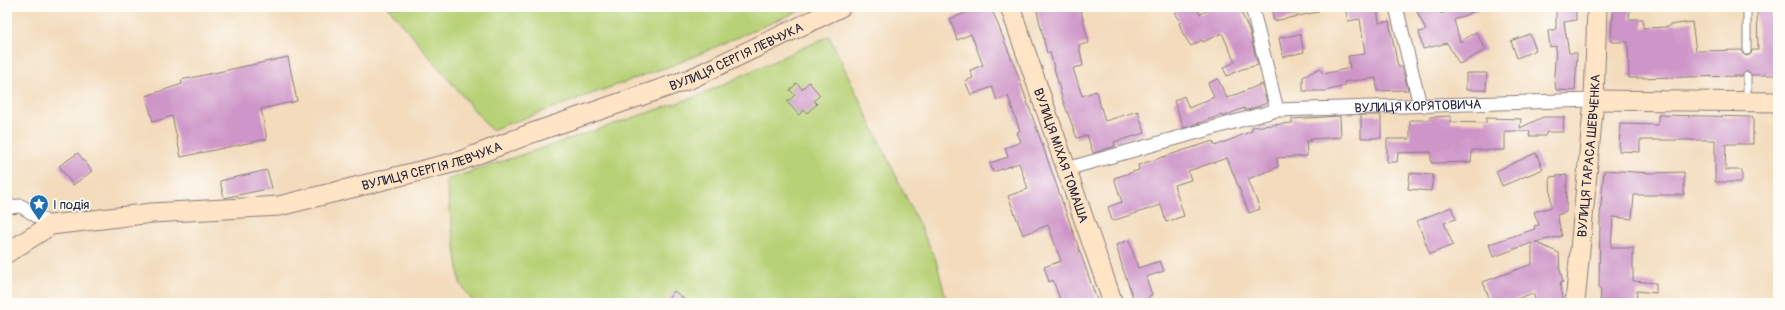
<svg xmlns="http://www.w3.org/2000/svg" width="1785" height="310" font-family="Pangolin,sans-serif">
  <rect width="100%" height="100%" fill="#fdfcf7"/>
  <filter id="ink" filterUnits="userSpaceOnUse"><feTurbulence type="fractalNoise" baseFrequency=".025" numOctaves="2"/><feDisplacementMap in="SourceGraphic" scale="8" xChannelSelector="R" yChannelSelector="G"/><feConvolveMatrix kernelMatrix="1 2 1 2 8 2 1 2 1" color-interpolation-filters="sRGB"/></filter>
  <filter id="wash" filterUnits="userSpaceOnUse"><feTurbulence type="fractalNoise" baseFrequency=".012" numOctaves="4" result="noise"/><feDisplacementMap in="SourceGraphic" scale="16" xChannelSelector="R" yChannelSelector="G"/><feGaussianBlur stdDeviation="0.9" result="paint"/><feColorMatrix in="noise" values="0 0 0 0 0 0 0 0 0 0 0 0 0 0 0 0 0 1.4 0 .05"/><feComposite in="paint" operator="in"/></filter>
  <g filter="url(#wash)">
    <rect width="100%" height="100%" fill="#f3dbbc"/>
    <path fill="#b7d176" stroke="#6c7a58" d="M388,7h420l-127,55 -190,68z
      M829,36l107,224 11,43h-473l-14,-20 -14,-103 249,-83z"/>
    <g id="blocks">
      <path fill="#ce95c8" d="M972,7h19l25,63 82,233h-37l-8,-23 -4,2 -5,-15 17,-6 -13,-36 -25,10 -15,-39 20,-7 -9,-26 -26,9 -3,-9 18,-6 -3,-9 16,-6 -4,-10 3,-1 -12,-35 -11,4 -5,-13 -21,8 -6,-14 8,-3 -3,-8 13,-5 -12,-31 -14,6 -7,-21 23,-9z
        M1036,7h44l9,36 -10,2 4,21 -10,2 9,28 14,-5 9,30 33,-10 7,22 -31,9 1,4 -22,7 -6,-18 -10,3 -15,-40 -12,-46 -3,1z
        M1185,7h10l5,7 16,-7h23l10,23 9,35 -16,4 -15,7 -4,-8 12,-6 -13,-29 -19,9 -1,-2 -11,6 -8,-12 -4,-11 2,-1 -6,-9z
        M1271,7h46l1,5 -44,9z
        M1345,7h32l2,16 10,-2 9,46h4l6,23 -31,1 -1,-13 -32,4 1,4 -20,5h-22v-14l17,-9 3,6 27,-6 -2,-12 17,-2 -5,-35 -12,2z
        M1415,7h23l3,7 16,-7h27l-30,13 6,22 16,-10 10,18 -27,14 -12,-21 -24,6 -4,-17 7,-2z
        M1556,7h20v13l-12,2 5,31h8l-2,38 -19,-1 -2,-15 2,-29 -6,1 -2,-16 8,-2z
        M1614,7h16l-1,12h14v9l26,-1v-2l23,-3 4,29 46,-1 1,4 4,2 4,-2 1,-4h6l-1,-43h21v68h-26l-5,-4 -5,5 -113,2 -1,-36h-17l1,-23h1z
        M1300,34l4,18 -21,5 -4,-19z
        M1530,34l6,16 -19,8 -6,-17z
        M288,57l9,44 -36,8 6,30 -86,18 -9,-41 -19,6 -7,-26 36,-12 -1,-4z
        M1466,73h21l-1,17h-20z
        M1218,79l9,19 35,-14 5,19 -19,7h-3l-1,-2 -22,9v-2l-38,13 -10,-27 10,-5 5,12 25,-11 -6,-14z
        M809,82l11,13 -6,6 3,3 -10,9 -3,-3 -5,5 -12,-13 8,-7 -5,-5 7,-7 5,6z
        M1361,115h20v23h-20z
        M1658,115l95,2v27h-27l-1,26h17v12h-27v-42h-75v12l-21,-1 1,-27 38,1z
        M1340,116l1,21 -31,2 1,2h-5l1,15 -30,2 1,9 -30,12 12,30 -11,4 -22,-55 -39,13 3,9 -17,5 10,31 -18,6 -5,-17 -49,16 -4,-14 14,-5 -8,-24 25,-8 -1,-5 75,-24 2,5 37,-15v-4l40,-4v-4z
        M1451,116v6l35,1v-5l35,1 -1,9 23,-11h21l-1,15h-16l-2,4h-16l1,-5h-25v19h-33l-1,12 -40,1v-11l-33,1 -1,9h-10v-23h23v-19h20v-3z
        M78,153l14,18 -19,14 -14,-19z
        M1536,153l7,16 -41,17 -6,-15z
        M267,170l5,18 -48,10 -4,-17z
        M1604,170l47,3 33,-1v23h-50l-2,24 -19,-2 -2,31h22v33l23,2v10l-19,-2 -1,12h-36l1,-13 -2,-1 1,-73z
        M1410,173l23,2 -2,16 -23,-2z
        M1567,175l-1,37 -9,3 5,21 -27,6 24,11 1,16 3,13 -3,1 4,20h-28l-3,-10 -27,10h-15l-8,-21 49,-18v-21l-39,14 -4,-13 46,-15 -1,-3 5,-1 -5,-13 17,-5 -1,-30z
        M1451,207l5,12 -12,4 9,22 -23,9 -13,-33z
        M1129,240l9,28 22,-7 4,10 -18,6 6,18 -4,2 2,6h-15l-12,-34 -7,-24z
        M674,291l15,12h-24z"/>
    </g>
  </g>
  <g filter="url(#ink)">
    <use href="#blocks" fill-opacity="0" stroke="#8a7e7c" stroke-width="1"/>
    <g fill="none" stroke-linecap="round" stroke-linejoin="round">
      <defs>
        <path id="lane" d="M1747,7v44
          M1747,101v-25"/>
        <g id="street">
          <path d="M1252,7l25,103"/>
          <path d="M1396,7l24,98"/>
          <path id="s1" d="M1066,169l211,-59 317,-10"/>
          <path d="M7,207l14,-1 30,19"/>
        </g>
        <g id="secondary">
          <path id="s2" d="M1010,7l103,296"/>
          <path d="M1594,100l184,2"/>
          <path id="s3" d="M7,253l44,-28 101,-12 127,-7 181,-45 72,-28 158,-54 151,-72"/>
          <path id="s4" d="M1575,303l19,-203 3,-93"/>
        </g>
      </defs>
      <use href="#lane" stroke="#8a7e7c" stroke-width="9"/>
      <use href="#street" stroke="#8a7e7c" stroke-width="15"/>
      <use href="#secondary" stroke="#8a7e7c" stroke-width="21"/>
      <use href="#lane" stroke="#fff" stroke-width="7"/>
      <use href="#street" stroke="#fff" stroke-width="13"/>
      <use href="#secondary" stroke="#ffe4c6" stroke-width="19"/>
    </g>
  </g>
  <defs>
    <symbol id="sight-pin" viewBox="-11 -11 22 30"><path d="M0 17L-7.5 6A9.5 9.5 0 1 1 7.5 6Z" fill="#1f6fb2" stroke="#fdfcf7"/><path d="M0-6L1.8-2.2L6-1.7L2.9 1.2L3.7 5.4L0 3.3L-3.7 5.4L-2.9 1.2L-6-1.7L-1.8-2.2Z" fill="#fff"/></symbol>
  </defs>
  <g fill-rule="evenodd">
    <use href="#sight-pin" x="28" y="193" width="22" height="30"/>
  </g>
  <g text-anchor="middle" stroke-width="3.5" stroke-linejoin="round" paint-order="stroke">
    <g font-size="13" fill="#22223b" stroke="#fdfcf7">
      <text dy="5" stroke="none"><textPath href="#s3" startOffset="763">ВУЛИЦЯ СЕРГІЯ ЛЕВЧУКА</textPath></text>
      <text dy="5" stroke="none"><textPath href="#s1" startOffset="360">ВУЛИЦЯ КОРЯТОВИЧА</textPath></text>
      <text dy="5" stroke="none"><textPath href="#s2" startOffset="157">ВУЛИЦЯ МІХАЯ ТОМАША</textPath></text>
      <text dy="5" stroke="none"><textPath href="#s4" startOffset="148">ВУЛИЦЯ ТАРАСА ШЕВЧЕНКА</textPath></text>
      <text dy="5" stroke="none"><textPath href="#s3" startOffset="439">ВУЛИЦЯ СЕРГІЯ ЛЕВЧУКА</textPath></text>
    </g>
    <g font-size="13" fill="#22223b" stroke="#fdfcf7" text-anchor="start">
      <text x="53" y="209">I подія</text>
    </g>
  </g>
  <rect width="1785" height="310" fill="none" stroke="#fdfcf7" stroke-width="24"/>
</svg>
